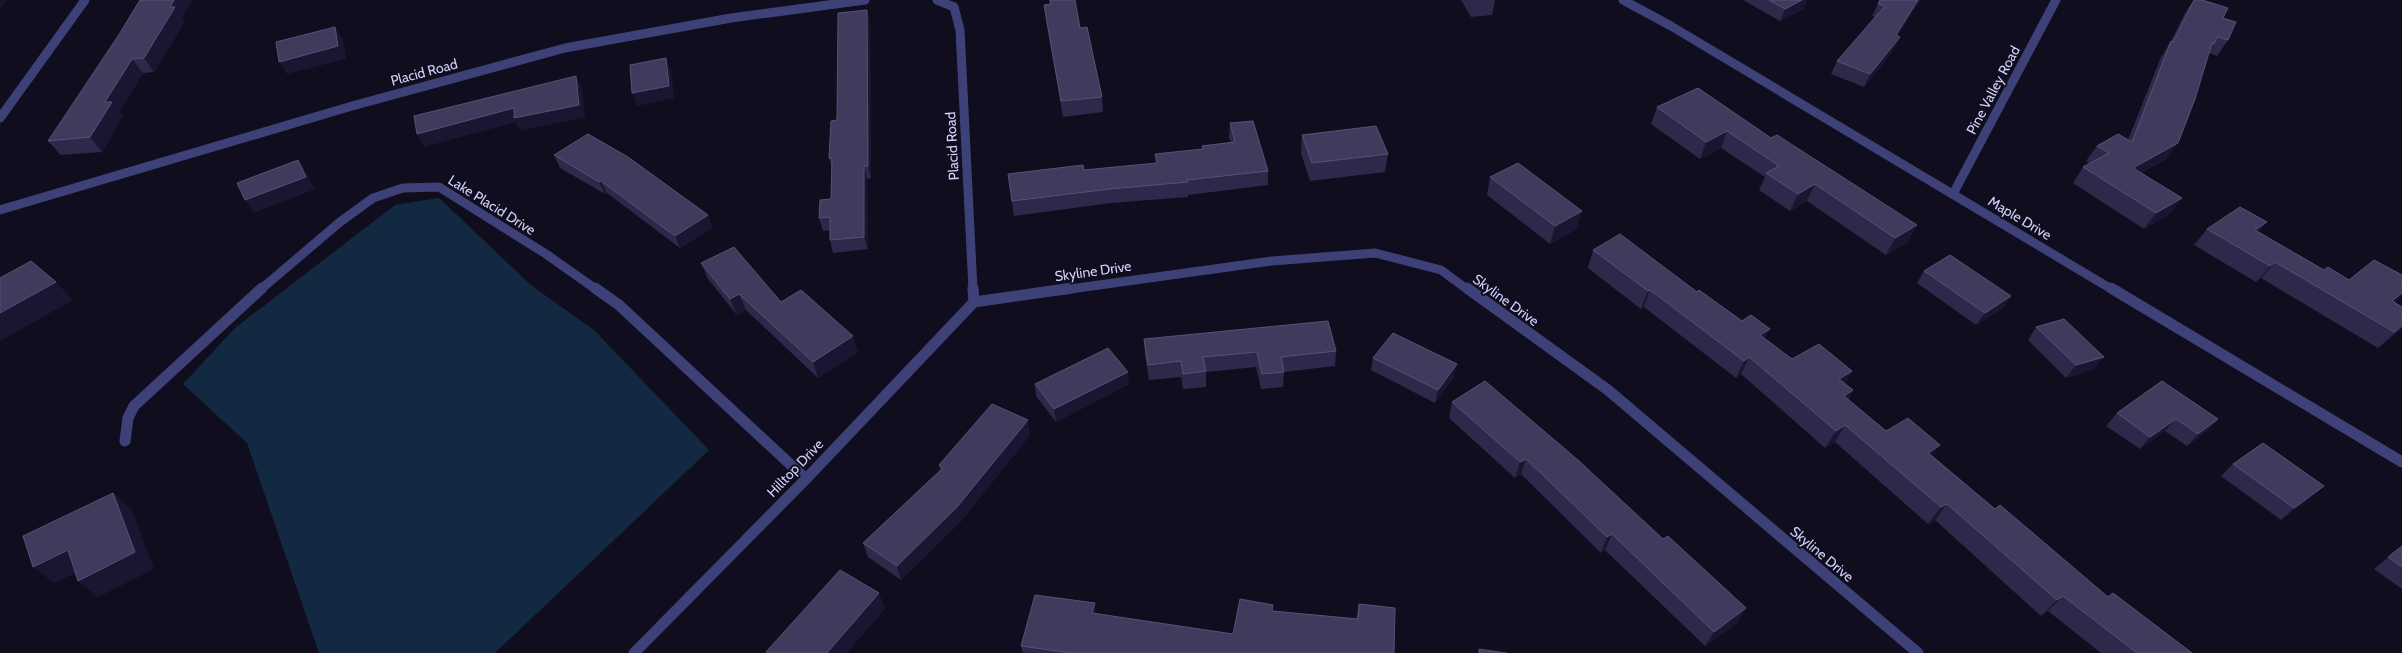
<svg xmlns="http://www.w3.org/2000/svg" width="2402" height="653" font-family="Cabin,sans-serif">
  <rect width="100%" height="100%" fill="#100e1e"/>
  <path fill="#132942" d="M439,198l93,88 62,44 115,120 -214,203h-176l-72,-210 -64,-59 52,-56 160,-123z"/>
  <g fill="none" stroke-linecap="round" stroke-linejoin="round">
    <path stroke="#3e4178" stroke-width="9" d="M937,0l17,7 6,23 13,260
      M1623,0l48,26 442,264
      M0,118l85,-118
      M1953,194l103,-194
      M0,210l352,-104 213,-58 166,-30 134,-18
      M260,290l80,-68 33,-24 30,-10 36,-1 107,67 51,36
      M1063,290l209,-29 103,-8 66,17 27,20"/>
    <path stroke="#3e4178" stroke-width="11" d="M595,288l24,17 187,174
      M973,288l1,14
      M1467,288l141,102 310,263
      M2111,288l291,174
      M974,302l98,-14
      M125,441l3,-23 6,-12 128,-118
      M634,653l172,-174 168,-177"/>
  </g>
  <path fill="#2c294a" d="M1049,0h26l5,28 22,69 1,15 -40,5 -17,-97 -2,-15 6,-1z
    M1461,0h34l-3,15 -21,2z
    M1743,0h64l-4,9 -23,12z
    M1920,0l-23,36 -3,13 -30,38 -33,-13 6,-13 38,-44 -3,-1 6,-12z
    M2194,0l29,18 5,22 -11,16 -8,-3 -43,106 -25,14 29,41 -26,15 -71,-46 10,-16 7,-3 -4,-3 11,-15 31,-6 33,-83 10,-16 14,-28z
    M867,10l3,13 1,155 -4,1 1,70 -35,4 -3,-13v-10l-7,1 -4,-13 12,-19 1,-30 -3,-11 8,-38z
    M182,18l3,3 -31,51 -11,1 -24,39 4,4 -21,36 -41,3 -13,-14 72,-108z
    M1698,88l210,154 -22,13 -79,-54 -17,10 -31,-21 6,-13 -44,-29 -21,11 -49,-35 6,-17z
    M1230,123l38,48v14l-80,10v2l-77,6 -97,13 -6,-42 76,-4 72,-7 -1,-9 47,-5v-3l29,-4 -2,-4z
    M1302,135l86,19 -3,18 -75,9 -9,-28z
    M554,155l159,72 -33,21 -73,-55 -2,1 -45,-26z
    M1490,177l87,52 -27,15 -63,-49z
    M2207,229l51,3 66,38 75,29 -4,3 7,5v21l-24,20 -117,-70 -5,4 -62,-37z
    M1593,250l104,42 95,67 60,12 -7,13 8,6 -5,10 38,31 47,25 62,53 113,88 84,56h-91l-53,-42 -7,5 -106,-96 -7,4 -93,-82 -10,6 -84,-74 -5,4 -92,-71 -3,2 -53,-41z
    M701,263l80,39 77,50 -40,26 -72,-68 -9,5 -29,-36z
    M1924,271l87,25 -9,13 -26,16 -59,-42z
    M2036,327l58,42 -28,9 -38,-38z
    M1144,339l192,12 -1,15 -51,6 -1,15 -22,2 -5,-22 -50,5v15l-23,2 -2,-12 -32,3 -4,-25z
    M1373,358l81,19 -19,26 -64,-33z
    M1035,384h94l-73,38 -20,-26z
    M1452,402l211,137 83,69 -9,15 -32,23 -100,-96 -4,3 -80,-79 -6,4 -66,-60z
    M2117,413l101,6 -11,12 -20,15 -22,-15 -25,18 -34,-23z
    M1030,435l-69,86 -60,59 -33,-23 -5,-14 77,-73 -1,-5z
    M2233,464l77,34 -29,22 -60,-44z
    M2402,546v43l-28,-20z
    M1359,604l35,49h-371l-2,-7 75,-32 137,20 40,-23 83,8z"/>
  <path fill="#1a1631" d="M0,0h7l-7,9z
    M174,0h18l-10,18 3,3 -31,51 -10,-14z
    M1802,0h5l-4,9 -23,12 5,-12z
    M1918,0h2l-30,47 6,-12z
    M867,10l3,13 1,155 -3,-12z
    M335,27l8,12 3,20 -59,15 -8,-12z
    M1900,37l-6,12 -30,38 6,-13z
    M666,58l5,13 3,27 -37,8 -5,-13z
    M132,59l11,14 -24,39 4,4 -21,36 -12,-15 15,-35z
    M576,76l6,12 3,29 -65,14 -4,-9 -92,25 -7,-13z
    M1727,131l-6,17 -21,11 6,-17z
    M2178,143l-12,16 -44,24 11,-15z
    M298,160l8,12 9,17 -61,24 -9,-13z
    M864,166l3,13 1,70 -4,-12z
    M601,181l6,12 -2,1 -6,-12z
    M1815,184l-8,17 -17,10 8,-17z
    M2182,198l-12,16 -26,15 12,-16z
    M1582,211l-5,18 -27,15 5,-18z
    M708,215l5,12 -33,21 -5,-12z
    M2267,222l-14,16 2,-8z
    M1917,225l-9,17 -22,13 9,-17z
    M2275,262l-14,16 -5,4 14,-16z
    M56,282l17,18 -73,41v-28z
    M1650,290l-6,17 -3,2 7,-18z
    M2402,293v3l-3,3 -23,18 16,-16z
    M739,294l7,16 -9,5 -7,-16z
    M2011,296l-9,13 -26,16 9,-12z
    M2402,326v2l-3,2 -21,18z
    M1770,329l-9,17 -1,-11z
    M853,336l5,16 -40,26 -5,-16z
    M1749,357l-8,17 -5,4 8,-17z
    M2104,357l-10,12 -28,9 10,-13z
    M1457,364l-3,13 -19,26 3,-13z
    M1852,371l-10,18 -3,-10z
    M1128,372l1,12 -73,38 -2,-13z
    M1853,390l-10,18 1,-12z
    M2176,419l-11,12 -25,18 10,-12z
    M2218,419l-11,12 -20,15 11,-12z
    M1028,420l2,15 -69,86 -60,59 -4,-14z
    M1845,425l-10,17 -10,6 11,-17z
    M1940,445l-12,17v-9z
    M1526,459l-5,15 -6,4 5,-16z
    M2324,486l-14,12 -29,22 13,-12z
    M113,493l19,17 22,59 -56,28 -20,-16z
    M1947,504l-12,16 -7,4 13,-17z
    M1612,534l-7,16 -4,3 6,-16z
    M68,550l20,17 -34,16 -21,-16z
    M879,593l6,16 -38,44h-20z
    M2063,596l-15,15 -7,5 16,-16z
    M1095,603l2,16 -5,-6z
    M1746,608l-9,15 -32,23 9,-14z"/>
  <path fill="#3e3b5d" stroke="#555276" d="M140,0h34l-4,7h5l-31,51 -12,1 -27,43h7l-22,35 -42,4 72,-108z
    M1050,0h25l5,28 7,-1 15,70 -41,4 -17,-96 7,-1z
    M1769,0h33l-17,9z
    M1880,0h38l-22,35 4,2 -30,37 -33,-13 48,-55 -7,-2z
    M2194,0h8l26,8 -5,10 13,4 -8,18 -11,-3 -3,7 -2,-1 -17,56 -17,44 -45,25 49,30 -26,15 -73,-46 26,-14 -12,-7 21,-12 14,8 39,-101 2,1z
    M867,10l1,156h-4v71l-34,3v-23l-11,1 1,-18 11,-1 1,-41h-3l2,-37 6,-1 1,-107z
    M335,27l3,19 -59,16 -3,-20z
    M666,58l3,28 -37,7 -2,-28z
    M576,76l3,29 -65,13v-10l-97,26 -3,-18z
    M1698,88l73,50 6,-3 140,90 -22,13 -80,-54 -17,10 -32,-21 13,-7 -52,-35 -21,11 -49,-35z
    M1253,121l15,50 -81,9 1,2 -78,7 -98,12 -4,-27 75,-9 1,5 73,-7 -2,-9 48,-5 -1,-3 33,-4 -5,-19z
    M1376,126l12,28 -76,9 -10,-28z
    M588,134l40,23 80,58 -33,21 -74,-55 -2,1 -45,-27z
    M298,160l8,17 -61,23 -8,-17z
    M1518,163l64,48 -27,15 -65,-49z
    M2240,207l27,15 -12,8 69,40 4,-3 21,13 25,-20 28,15v18l-10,8 10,6v19l-8,6 -119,-70 -5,4 -63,-37z
    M1620,234l77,58 2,-2 43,31 9,-6 19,14 -10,6 32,24 27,-15 33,27 -13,8 14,11 -9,6 42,35 22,-13 32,27 -12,8 67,56 5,-4 108,92 5,-4 79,60h-55l-74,-57 -6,4 -110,-96 -6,3 -96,-82 -9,6 -87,-74 -5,4 -94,-71 -2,1 -55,-41z
    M734,247l47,55 20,-12 52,46 -40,26 -74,-68 -9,5 -29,-36z
    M1950,255l61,41 -26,17 -61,-42z
    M31,261l25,21 -56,31v-35z
    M2064,319l40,38 -28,8 -40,-38z
    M1328,321l8,30 -55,6 3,15 -22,2 -5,-22 -54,5 3,14 -23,3 -2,-13 -33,4 -4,-26z
    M1393,333l64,31 -19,26 -65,-32z
    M1108,348l20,24 -74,37 -19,-25z
    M1485,381l93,79 85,79 5,-3 78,72 -32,24 -102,-98 -5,3 -81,-78 -6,3 -68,-60z
    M2162,381l56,38 -20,15 -22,-15 -26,18 -33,-24z
    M992,404l36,16 -71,87 -60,59 -34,-23 80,-75 -4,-3z
    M2263,443l61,43 -30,22 -61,-44z
    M113,493l22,59 -57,29 -10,-31 -35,17 -10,-31z
    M2402,546v21l-14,-10z
    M840,570l39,23 -52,60h-59l-2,-1z
    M1035,595l60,8 -3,10 141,21 7,-35 33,6 -1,6 86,8 1,-15 36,4 -1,45h-323l-50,-7z
    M1479,649l27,4h-27z"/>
  <g text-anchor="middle" stroke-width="4" stroke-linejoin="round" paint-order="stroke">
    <g font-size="14" fill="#d1d0fa" stroke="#100e1e">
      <text transform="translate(424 72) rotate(-15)" y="5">Placid Road</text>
      <text transform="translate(1993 90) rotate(-62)" y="5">Pine Valley Road</text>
      <text transform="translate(952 146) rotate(-93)" y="5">Placid Road</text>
      <text transform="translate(492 205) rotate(32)" y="5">Lake Placid Drive</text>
      <text transform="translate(2020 218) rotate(31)" y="5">Maple Drive</text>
      <text transform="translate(1093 271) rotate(-8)" y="5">Skyline Drive</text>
      <text transform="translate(1506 300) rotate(36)" y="5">Skyline Drive</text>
      <text transform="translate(795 468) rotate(-46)" y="5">Hilltop Drive</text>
      <text transform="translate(1822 554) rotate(40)" y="5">Skyline Drive</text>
    </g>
  </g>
</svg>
